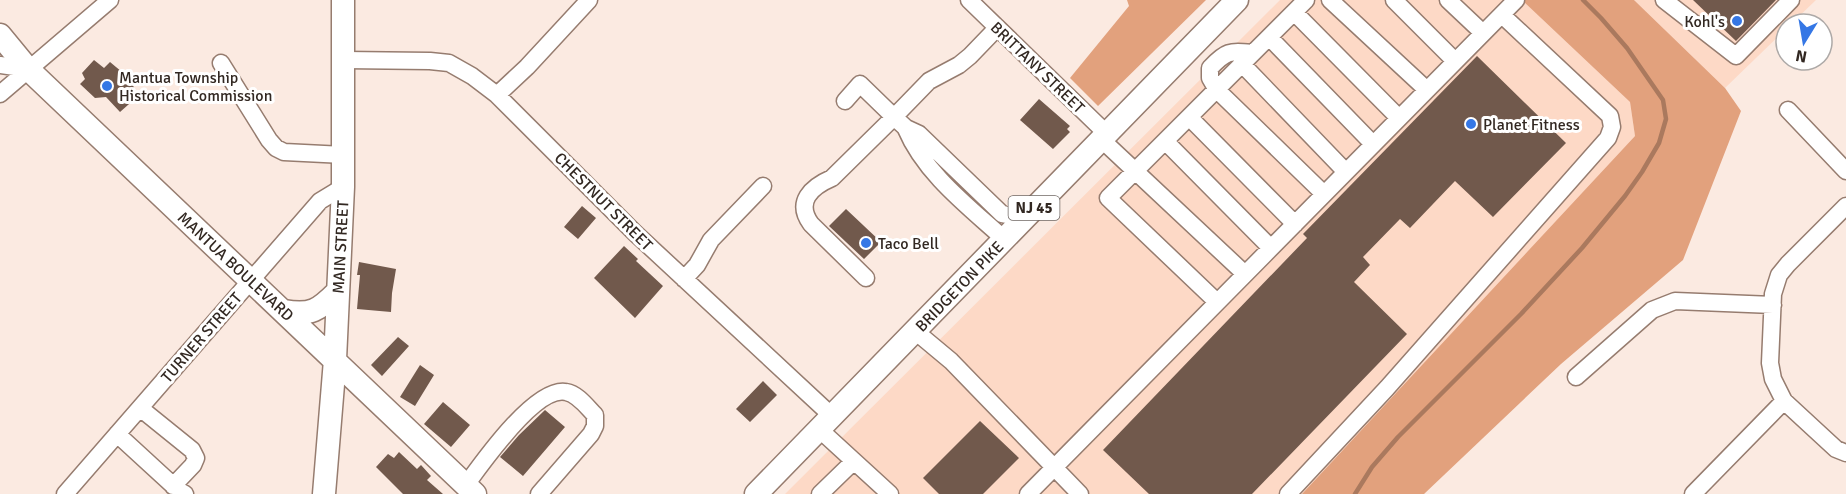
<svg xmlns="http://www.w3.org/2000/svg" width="1846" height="494" font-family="Signika,sans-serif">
  <rect width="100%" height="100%" fill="#fbeae1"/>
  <path fill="#fdd9c6" d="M1280,0h242l108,102 5,34 -333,358h-517z
    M1634,0h182l-25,24h-5v5l-61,59z"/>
  <path fill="#e2a17d" d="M1127,0h79l-108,106 -28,-28 59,-72z
    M1522,0h112l91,88 16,23 -58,149 -122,104 -137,130h-122l333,-358 -5,-34z"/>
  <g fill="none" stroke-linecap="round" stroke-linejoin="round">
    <path stroke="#aa795e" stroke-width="4.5" d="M1355,494l17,-27 26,-30 123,-123 61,-66 43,-52 17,-24 17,-29 7,-24 -3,-19 -36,-52 -26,-30 -18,-18"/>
  </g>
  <path fill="#71594c" d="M1693,0h83l-40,41z
    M1477,56l89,87 -73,74 -38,-36 -45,47 -10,-9 -37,38 7,8 -16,17 53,52 -155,160h-103l-46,-44 204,-212 -4,-4z
    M94,60l10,8 6,-6 18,15 -2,2 8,8 -5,5 8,5 -17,15 -14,-15 -11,1 -15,-14 5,-5 -3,-6z
    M1039,99l31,27 -3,3 3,3 -17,17 -33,-29z
    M582,206l14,12 -18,21 -14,-12z
    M846,209l35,33 -17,17 -35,-33z
    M624,246l14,13 -2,2 27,25 -28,32 -41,-40z
    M359,262l37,7 -4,24 -1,19 -34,-3 3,-34h-3z
    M398,337l11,9 -27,30 -11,-11z
    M420,365l14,10 -19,31 -15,-9z
    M763,381l14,14 -27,27 -14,-13z
    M443,402l27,23 -19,22 -27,-23z
    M545,410l20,17 -42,49 -23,-19 19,-22z
    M980,421l39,37 -36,36h-44l-16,-16z
    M399,452l18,17 4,-4 10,11 -4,4 16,14h-40l-27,-27 12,-13 6,4z"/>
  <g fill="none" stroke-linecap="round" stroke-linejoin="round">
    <defs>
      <path id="minor" d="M969,0l138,134
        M1330,0l97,90
        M1394,0l61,61
        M1448,0l35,33
        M1664,0l72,56 55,-56
        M1294,12l105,106
        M997,28l-27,28 -11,9 -30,16 -35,36 12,11 13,6 83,80 23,4
        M1269,37l104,107
        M1252,53c-23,-2 -26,-2 -42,15v10l7,12 107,104
        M344,60l86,1 19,2 23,13 25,19 138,138 197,183
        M221,63l48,77 7,8 8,4 60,3
        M1242,64l104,108
        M0,65l28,4
        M0,94l110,-94
        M497,95l30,-28 62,-67
        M845,101l15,-17 34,33 -62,61c-21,9 -37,24 -21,46l55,54
        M1788,110l58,61
        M1189,117l106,107
        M906,129c19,45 63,78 98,110
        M1101,139l144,135
        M1165,141l106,107
        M1846,206l-58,58 -9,11 -6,19 -3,69 3,16 11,22 52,48 10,4
        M684,279l13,-14 14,-25 52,-54
        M1217,302l-109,-104 198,-198
        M915,331l36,30 129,133
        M1576,377l76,-67 23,-9 98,4
        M140,408l52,42 4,8 -3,7 -20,21
        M819,429l71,65
        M117,434l61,56 7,4
        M466,485c16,-22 70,-99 100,-93 12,2 21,15 29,23v11l-4,8 -52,60
        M65,494l255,-293 23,-14
        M820,494l34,-33
        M1028,494l488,-494
        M1288,494l99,-106 221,-250 4,-11 -2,-11 -108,-101
        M1693,494l91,-93"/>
      <path id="major" d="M0,35l28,34 447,425
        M284,311c27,5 35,-1 53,-19
        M324,494l11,-134 8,-173v-187
        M756,494l481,-494"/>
    </defs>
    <use href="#minor" stroke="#967c6f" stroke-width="19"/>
    <use href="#major" stroke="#967c6f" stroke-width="25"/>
    <use href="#minor" stroke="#fff" stroke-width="16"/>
    <use href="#major" stroke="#fff" stroke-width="22"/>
  </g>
  <g fill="#3577e5" stroke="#fff" stroke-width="2">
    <circle cx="1737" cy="21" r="6"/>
    <circle cx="107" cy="86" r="6"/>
    <circle cx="1471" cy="124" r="6"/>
    <circle cx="866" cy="243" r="6"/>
  </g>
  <g text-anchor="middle" stroke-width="6" stroke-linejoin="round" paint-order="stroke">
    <rect fill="#fff" stroke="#706864" stroke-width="1.5" x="1008.5" y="196" width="51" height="24" rx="4.5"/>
    <g font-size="15" font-weight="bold" fill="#322822">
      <text x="1034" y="213">NJ 45</text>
    </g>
    <g font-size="16" fill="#322822" stroke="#fff" text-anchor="start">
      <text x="1725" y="27" text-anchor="end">Kohl's</text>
      <text x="119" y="83">Mantua Township<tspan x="119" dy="18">Historical Commission</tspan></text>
      <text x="1483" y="130">Planet Fitness</text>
      <text x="878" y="249">Taco Bell</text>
    </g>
    <g font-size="16" fill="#322822" stroke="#fff">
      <text transform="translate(1038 67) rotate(44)" y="6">BRITTANY STREET</text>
      <text transform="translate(604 201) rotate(45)" y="6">CHESTNUT STREET</text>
      <text transform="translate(340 247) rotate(-87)" y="6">MAIN STREET</text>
      <text transform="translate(236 266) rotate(43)" y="6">MANTUA BOULEVARD</text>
      <text transform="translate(959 286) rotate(-46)" y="6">BRIDGETON PIKE</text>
      <text transform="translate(201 337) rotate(-49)" y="6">TURNER STREET</text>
    </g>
  </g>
  <g transform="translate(1804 42) rotate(191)"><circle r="28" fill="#ffffff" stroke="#ada9a7" stroke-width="1.5"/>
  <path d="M0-4.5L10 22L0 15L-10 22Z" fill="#3577e5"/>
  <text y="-9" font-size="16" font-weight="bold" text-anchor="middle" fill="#322822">N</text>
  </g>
</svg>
